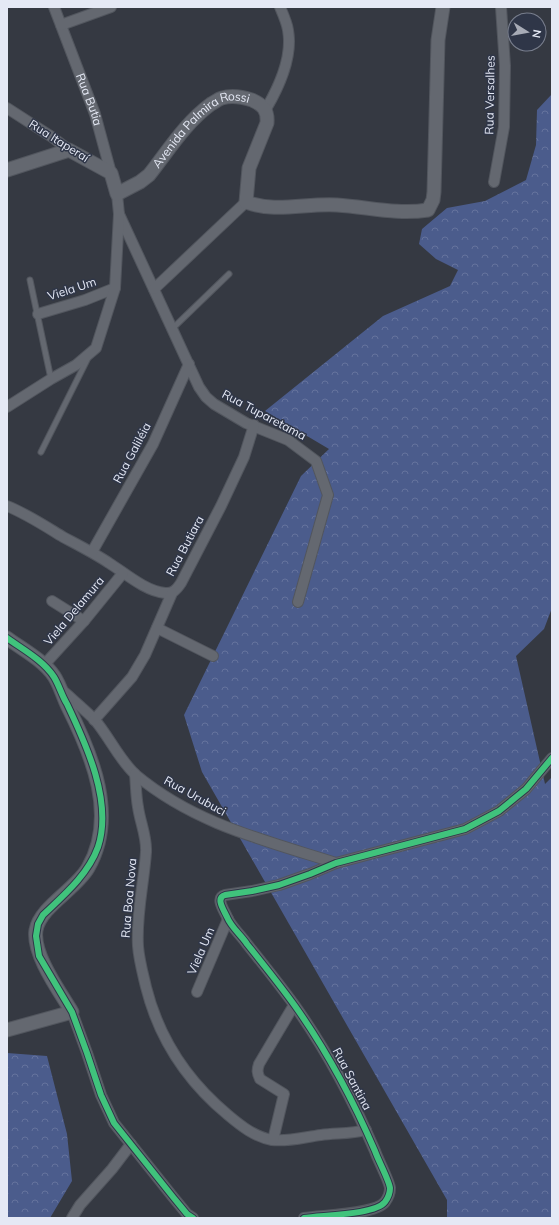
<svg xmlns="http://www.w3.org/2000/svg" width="559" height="1225" font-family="Mulish,sans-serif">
  <defs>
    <pattern id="forest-crowns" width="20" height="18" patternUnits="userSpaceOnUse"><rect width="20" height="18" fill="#4b5c8c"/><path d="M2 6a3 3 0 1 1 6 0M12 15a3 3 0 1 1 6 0" fill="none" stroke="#65739d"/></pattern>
  </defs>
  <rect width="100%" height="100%" fill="#353942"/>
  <path fill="url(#forest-crowns)" d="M552,94v514l-8,21 -28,27 29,128 7,-7v441h-105v-18l-245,-428 -18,-57 117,-239 28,-27 -64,-38 118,-95 67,-30 8,-16 -22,-11 -17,-15 3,-15 25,-21 38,-7 41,-21 10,-35 1,-35z
    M7,1053l40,3 20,78 5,47 -22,37h-43z"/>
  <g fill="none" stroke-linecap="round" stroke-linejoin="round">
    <defs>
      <path id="service" d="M30,280l21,99
        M172,329l57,-55
        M41,452l46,-92"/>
      <g id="minor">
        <path id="s1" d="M54,7l41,107 16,59"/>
        <path d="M61,25l50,-18"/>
        <path d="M7,108l45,29 17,13"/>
        <path d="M266,109c13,-22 27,-52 22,-79 -1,-7 -5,-16 -8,-23"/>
        <path d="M494,182l10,-55 1,-61 -4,-59"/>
        <path d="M119,214l80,173 7,10 8,7 32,19 42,17 28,21 12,34 -30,107"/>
        <path d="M154,289l92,-87"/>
        <path d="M38,314l47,-14 30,-12"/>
        <path d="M7,407l44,-28 25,-14 20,-17 19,-60 4,-74 -2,-20"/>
        <path d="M7,506c20,8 38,20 56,31 15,8 31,16 46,26 16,10 36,28 56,30 8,1 12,-4 16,-10l40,-77 23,-49 10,-32"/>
        <path d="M92,552l61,-108 36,-80"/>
        <path d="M52,601l32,20"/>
        <path d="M157,628l56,28"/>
        <path d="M44,665l40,-44 39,-48"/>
        <path d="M62,690c11,10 22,19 32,29 15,17 25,41 42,56 59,49 128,65 200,88"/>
        <path d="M94,720l38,-43 13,-22 27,-62"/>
        <path d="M135,774c1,11 1,23 3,33 2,15 9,30 8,45 -2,31 -10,62 -8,94 1,14 5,28 8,41 13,52 41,94 82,128 13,11 27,22 44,25 16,2 33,-3 49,-5 15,-2 30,-1 45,-5"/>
        <path d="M197,992l31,-73"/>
        <path d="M72,1012l15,41 14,42 13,28 59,74 14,17 6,4"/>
        <path d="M273,1140l11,-46 -24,-15c-3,-6 -3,-9 -1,-15l35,-59"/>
        <path d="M72,1218l8,-13 32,-36 19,-25"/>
        <path d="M304,1218c17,-3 71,-3 81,-16 3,-4 5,-10 5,-14 -1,-8 -12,-28 -15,-37 -22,-51 -48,-100 -80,-145 -15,-21 -32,-42 -48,-62 -6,-9 -16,-17 -20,-27 -3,-7 -12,-19 -2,-22l27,-4 27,-6 31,-11 26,-11 129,-34 34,-18 27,-22 26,-31"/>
      </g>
      <g id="tertiary">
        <path id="s2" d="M7,170l62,-20 42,23 6,21 23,-12 9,-7c19,-24 36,-52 62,-71 4,-2 7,-5 11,-6 9,-3 21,-1 30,2 11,5 16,10 15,23l-18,45 -3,34c29,11 60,1 91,3 31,2 60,10 91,5l5,-10 1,-8 4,-152 5,-33"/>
        <path d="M7,638c15,11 36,22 47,38 6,9 9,21 14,31 24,48 50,109 20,161 -12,21 -48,39 -52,62 -4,24 24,62 36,82l-65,18"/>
      </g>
    </defs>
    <use href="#service" stroke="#52565e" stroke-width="7"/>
    <use href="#minor" stroke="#52565e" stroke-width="12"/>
    <use href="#tertiary" stroke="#52565e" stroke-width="15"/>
    <use href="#service" stroke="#646870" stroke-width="5"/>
    <use href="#minor" stroke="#646870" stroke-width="10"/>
    <use href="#tertiary" stroke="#646870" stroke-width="13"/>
    <defs>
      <path id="cycleway" d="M7,638c15,11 36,22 47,39 5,8 8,19 13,27 19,40 46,98 31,143 -10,28 -35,49 -55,68l-5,9 -2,12 3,20 33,56 15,41 14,42 13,28 59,74 14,17 6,4
        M304,1218c17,-3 71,-3 81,-16 3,-4 5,-10 5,-14 -1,-8 -12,-28 -15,-37 -22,-51 -48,-100 -80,-145 -15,-21 -32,-42 -48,-62 -6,-9 -16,-17 -20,-27 -3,-7 -12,-19 -2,-22l27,-4 27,-6 31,-11 26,-11 129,-34 34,-18 27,-22 26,-31"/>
    </defs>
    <use href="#cycleway" stroke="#2f3648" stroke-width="8"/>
    <use href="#cycleway" stroke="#40c37c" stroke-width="6"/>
  </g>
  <g text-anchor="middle" stroke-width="3" stroke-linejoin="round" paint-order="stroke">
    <g font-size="12" fill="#e5e9f5" stroke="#2f3648">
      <text transform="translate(490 95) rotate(-89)" y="4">Rua Versalhes</text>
      <text dy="4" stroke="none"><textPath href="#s1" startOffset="99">Rua Butia</textPath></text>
      <text dy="4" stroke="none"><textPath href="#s2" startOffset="245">Avenida Palmira Rossi</textPath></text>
      <text transform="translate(59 141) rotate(32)" y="4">Rua Itaperaí</text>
      <text transform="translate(72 289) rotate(-18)" y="4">Viela Um</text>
      <text transform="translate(264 415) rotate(28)" y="4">Rua Tuparetama</text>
      <text transform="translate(132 453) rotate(-62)" y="4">Rua Galiléia</text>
      <text transform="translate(185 546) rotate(-62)" y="4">Rua Butiara</text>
      <text transform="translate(74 611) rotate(-50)" y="4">Viela Delamura</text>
      <text transform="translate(195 796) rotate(29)" y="4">Rua Urubuci</text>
      <text transform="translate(129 898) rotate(-85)" y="4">Rua Boa Nova</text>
      <text transform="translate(201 951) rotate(-67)" y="4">Viela Um</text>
      <text transform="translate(352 1079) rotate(62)" y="4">Rua Santina</text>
    </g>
  </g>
  <rect width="559" height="1225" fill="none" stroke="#e5e9f5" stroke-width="16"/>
  <g transform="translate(527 32) rotate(101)"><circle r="19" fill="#2f3648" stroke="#787e8d"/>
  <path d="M0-3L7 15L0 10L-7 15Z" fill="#a7abb6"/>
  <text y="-6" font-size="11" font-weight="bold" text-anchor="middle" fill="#e5e9f5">N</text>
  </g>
</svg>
